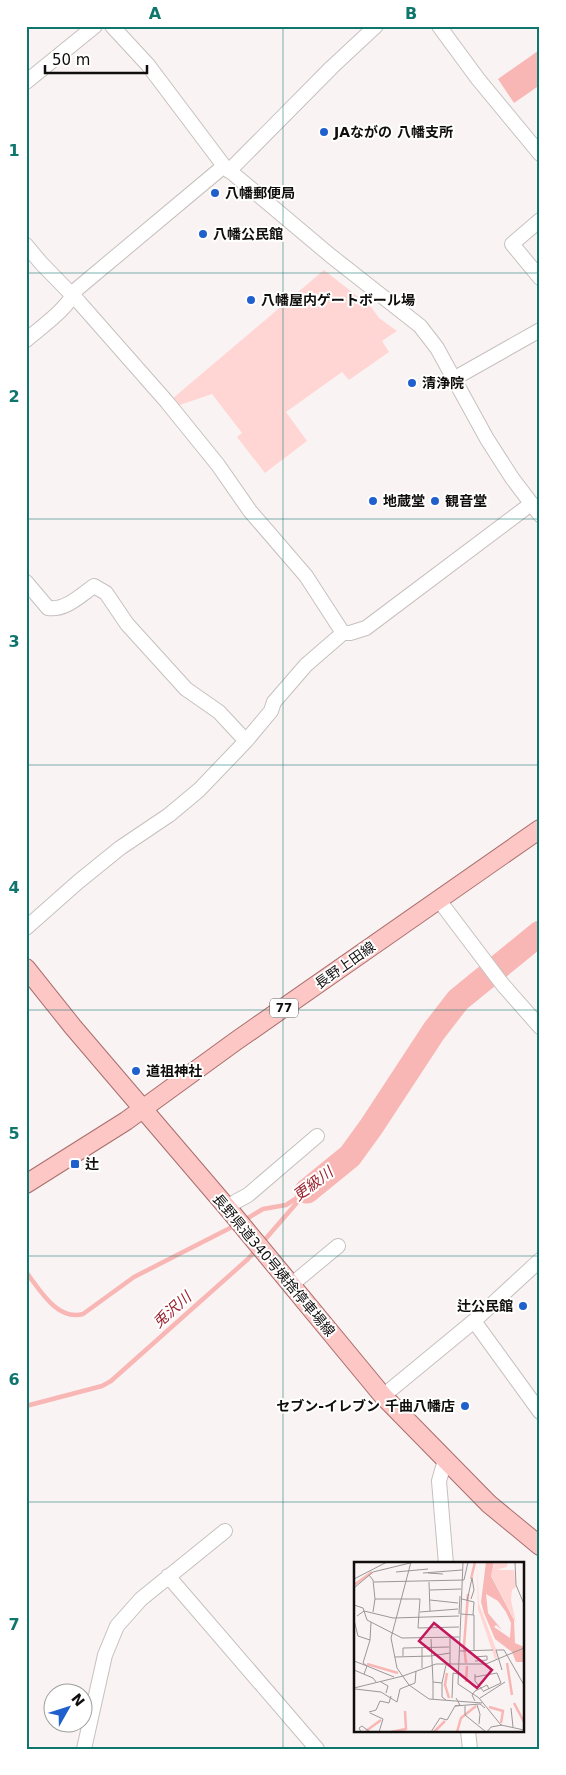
<svg xmlns="http://www.w3.org/2000/svg" width="566" height="1775" font-family="'DejaVu Sans','Noto Sans JP',sans-serif">
  <rect width="100%" height="100%" fill="#faf3f3"/>
  <path fill="#ffd6d4" d="M324,270l47,37 8,11 18,13 -15,10 7,11 -40,28 -7,-8 -56,40 21,29 -42,32 -28,-36 5,-4 -30,-39 -35,12 -5,-7z"/>
  <path fill="#f8b7b4" d="M538,51l2,3v31l-26,18 -16,-24z"/>
  <g fill="none" stroke-linecap="round" stroke-linejoin="round">
    <path stroke="#f8b7b4" stroke-width="4.5" d="M243,1221l20,-12 23,-4 17,-11
      M262,1243l45,-52
      M26,1272c14,18 31,49 57,42l51,-37 102,-52
      M26,1406l76,-20 9,-5 137,-122 9,-10"/>
    <path stroke="#f8b7b4" stroke-width="25" d="M307,1191l43,-35 21,-29 63,-96 24,-31 82,-67"/>
    <defs>
      <path id="minor" d="M112,26l36,39 76,101 107,90 89,70 17,22 50,91 25,39 28,37
        M439,26l39,53 62,75
        M26,82l69,-56
        M229,171l103,-104 44,-41
        M540,220l-28,24 28,34
        M26,245l15,18 38,39 88,100 51,63 32,46 56,65 37,57
        M26,340c18,-15 40,-30 51,-51l147,-123
        M455,378l85,-48
        M26,582l22,26c17,3 33,-13 46,-22l12,7 21,31 59,65 33,23 27,29
        M438,899l65,86 37,42
        M26,928l52,-46 42,-34 49,-33 30,-25 47,-49 25,-30 3,-9 32,-37 37,-32h7l16,-5 165,-124
        M226,1207l22,-12 69,-59
        M291,1285l47,-39
        M474,1321l66,91
        M383,1396l91,-75 66,-61
        M445,1460l-6,21 7,83
        M168,1576l149,173
        M468,1731l2,18
        M84,1749l21,-94 12,-29 24,-27 84,-68"/>
      <path id="major" d="M26,968l47,59 158,185 152,184 106,108 51,42
        M26,1184l100,-63 110,-80 304,-212"/>
    </defs>
    <use href="#minor" stroke="#c6c0bf" stroke-width="16"/>
    <use href="#major" stroke="#a96e6c" stroke-width="20"/>
    <use href="#minor" stroke="#fff" stroke-width="14"/>
    <use href="#major" stroke="#fdc7c5" stroke-width="18"/>
  </g>
  <path fill="none" stroke="#0f766e" stroke-width="1" stroke-opacity="0.55" d="M283,26v1723M26,273h514M26,519h514M26,765h514M26,1010h514M26,1256h514M26,1502h514"/>
  <g fill="#1f60cc" stroke="#fff" stroke-width="2">
    <circle cx="324" cy="132" r="5"/>
    <circle cx="215" cy="193" r="5"/>
    <circle cx="203" cy="234" r="5"/>
    <circle cx="251" cy="300" r="5"/>
    <circle cx="412" cy="383" r="5"/>
    <circle cx="373" cy="501" r="5"/>
    <circle cx="435" cy="501" r="5"/>
    <circle cx="136" cy="1071" r="5"/>
    <rect x="70" y="1159" width="10" height="10" rx="2.5"/>
    <circle cx="523" cy="1306" r="5"/>
    <circle cx="465" cy="1406" r="5"/>
  </g>
  <g text-anchor="middle" stroke-width="4" stroke-linejoin="round" paint-order="stroke">
    <rect fill="#fff" stroke="#585656" stroke-width="1" x="270" y="998.5" width="28" height="19" rx="4"/>
    <g font-size="12" font-weight="bold" fill="#100e0d">
      <text x="284" y="1012">77</text>
    </g>
    <g font-size="14" font-weight="bold" fill="#100e0d" stroke="#fff" text-anchor="start">
      <text x="334" y="137">JAながの 八幡支所</text>
      <text x="225" y="198">八幡郵便局</text>
      <text x="213" y="239">八幡公民館</text>
      <text x="261" y="305">八幡屋内ゲートボール場</text>
      <text x="422" y="388">清浄院</text>
      <text x="383" y="506">地蔵堂</text>
      <text x="445" y="506">観音堂</text>
      <text x="146" y="1076">道祖神社</text>
      <text x="85" y="1169">辻</text>
      <text x="513" y="1311" text-anchor="end">辻公民館</text>
      <text x="455" y="1411" text-anchor="end">セブン-イレブン 千曲八幡店</text>
    </g>
    <g font-size="14" fill="#100e0d" stroke="#fff">
      <text transform="translate(345 965) rotate(-35)" y="5">長野上田線</text>
      <text transform="translate(274 1265) rotate(50)" y="5">長野県道340号姨捨停車場線</text>
    </g>
    <g font-size="15" font-style="italic" fill="#9b212c" stroke="#fff">
      <text transform="translate(313 1184) rotate(-37)" y="5">更級川</text>
      <text transform="translate(172 1310) rotate(-42)" y="5">兎沢川</text>
    </g>
  </g>
  <g transform="translate(354 1562)">
    <rect width="170" height="170" fill="#faf3f3"/>
    <path d="M123,0l2,42 17,45 1,10h-2l-17,-50zM141,0h13l-1,5 -11,3h18l2,17 -4,3 -1,10 5,23 -25,-48z" fill="#ffd6d4"/>
    <path d="M132,0h8l-3,14 23,44 1,23 9,4v15h-8l-4,-10 -17,-13 -11,-26 -3,-11zM132,32l12,7 8,11 5,11 -1,15 -16,-11 2,-2 6,5 -14,-17z" fill="#f8b7b4" fill-rule="evenodd"/>
    <path fill="none" stroke="#f8b7b4" stroke-width="2.5" d="M117,17l4,-17M0,23l18,-13M112,101l-2,-17 4,-52M153,101l5,32M13,102l31,9M93,111l-2,12 4,13M112,120l1,-16M160,141l10,19M135,145l14,4 -2,12M12,169l15,-11M37,170l15,-3 -1,-18M80,170l11,-11M103,170l4,-14 15,-12"/>
    <path fill="none" stroke="#9c9797" stroke-width="1" d="M57,0l-20,76 6,30 12,17 20,14 53,4M109,0l-5,122 21,14 22,27 23,5M161,0l1,23 8,19M42,10l32,-3M69,11l39,-3M74,11l15,1M15,13l4,5 2,19M0,17l33,-17M110,18l4,-18M20,20l90,-2M75,20l1,29M0,26l19,-16 37,-9M76,28l31,-1M108,37l12,3 -1,13M117,37l3,-9 -2,-12M76,38l28,3M113,39l5,-23M0,43l9,3 4,12 35,18 57,-1M19,50l2,-13h45l-2,29 41,-1M66,50l38,-3M105,52l1,-18M107,52l13,1v35M3,54l7,-5 29,7 66,-2M0,58l4,16 12,4 -7,23 4,3 -13,-5M96,76v26M77,77l2,43M16,78l1,-18M68,85v21M106,89l33,-1M49,94v-8l46,-1M77,94l19,-3M41,95l36,-1M120,95l13,-1v4l-12,1M0,108l19,8 3,4M148,108l-6,-20h8l20,35M10,112l3,-8 27,11M121,112v7l9,11M49,114l33,-12h50l38,-16M121,115l22,-4 4,10 -17,8M27,120l7,4 -2,7M88,121v14l4,3M0,126l49,-12M1,127l26,3 16,10 3,-13 15,-6 1,-12M98,136l1,-25 5,1M126,136l25,-16M79,137v-17l9,1 4,-18M121,139l-3,-6 3,-4 12,-6 2,4M123,143l3,9 -1,10M101,144l25,-2 5,4M111,144v9l21,17M157,146l2,19M15,150l7,-2 4,-9 9,2 2,-7M16,151l13,6 -4,13M7,170l-2,-4 3,-2 8,6M77,170l9,-14 7,2 8,-14 5,-1 -4,-7M133,170l4,-5 11,-2"/>
    <path fill="#c2185b" fill-opacity="0.15" stroke="#c2185b" stroke-width="2.5" d="M80,61l58,47 -15,18 -58,-47z"/>
    <rect width="170" height="170" fill="none" stroke="#100e0d" stroke-width="2.5"/>
  </g>
  <rect width="566" height="1775" fill="none" stroke="#ffffff" stroke-width="55"/>
  <g transform="translate(68 1708) rotate(51)"><circle r="24" fill="#ffffff" stroke="#9f9f9e"/>
  <path d="M0-4L9 19L0 12L-9 19Z" fill="#1f60cc"/>
  <text y="-8" font-size="14" font-weight="bold" text-anchor="middle" fill="#100e0d">N</text>
  </g>
  <path d="M45 65v8h102v-8" fill="none" stroke="#100e0d" stroke-width="2.5"/>
  <text x="52" y="65" font-size="15" fill="#100e0d" stroke="#ffffff" stroke-width="4" paint-order="stroke">50 m</text>
  <rect x="28" y="28" width="510" height="1720" fill="none" stroke="#0f766e" stroke-width="2"/>
  <g font-size="16" text-anchor="middle" font-weight="bold" fill="#0f766e">
    <text x="155" y="19">A</text>
    <text x="411" y="19">B</text>
    <text x="14" y="156">1</text>
    <text x="14" y="402">2</text>
    <text x="14" y="647">3</text>
    <text x="14" y="893">4</text>
    <text x="14" y="1139">5</text>
    <text x="14" y="1385">6</text>
    <text x="14" y="1630">7</text>
  </g>
</svg>
